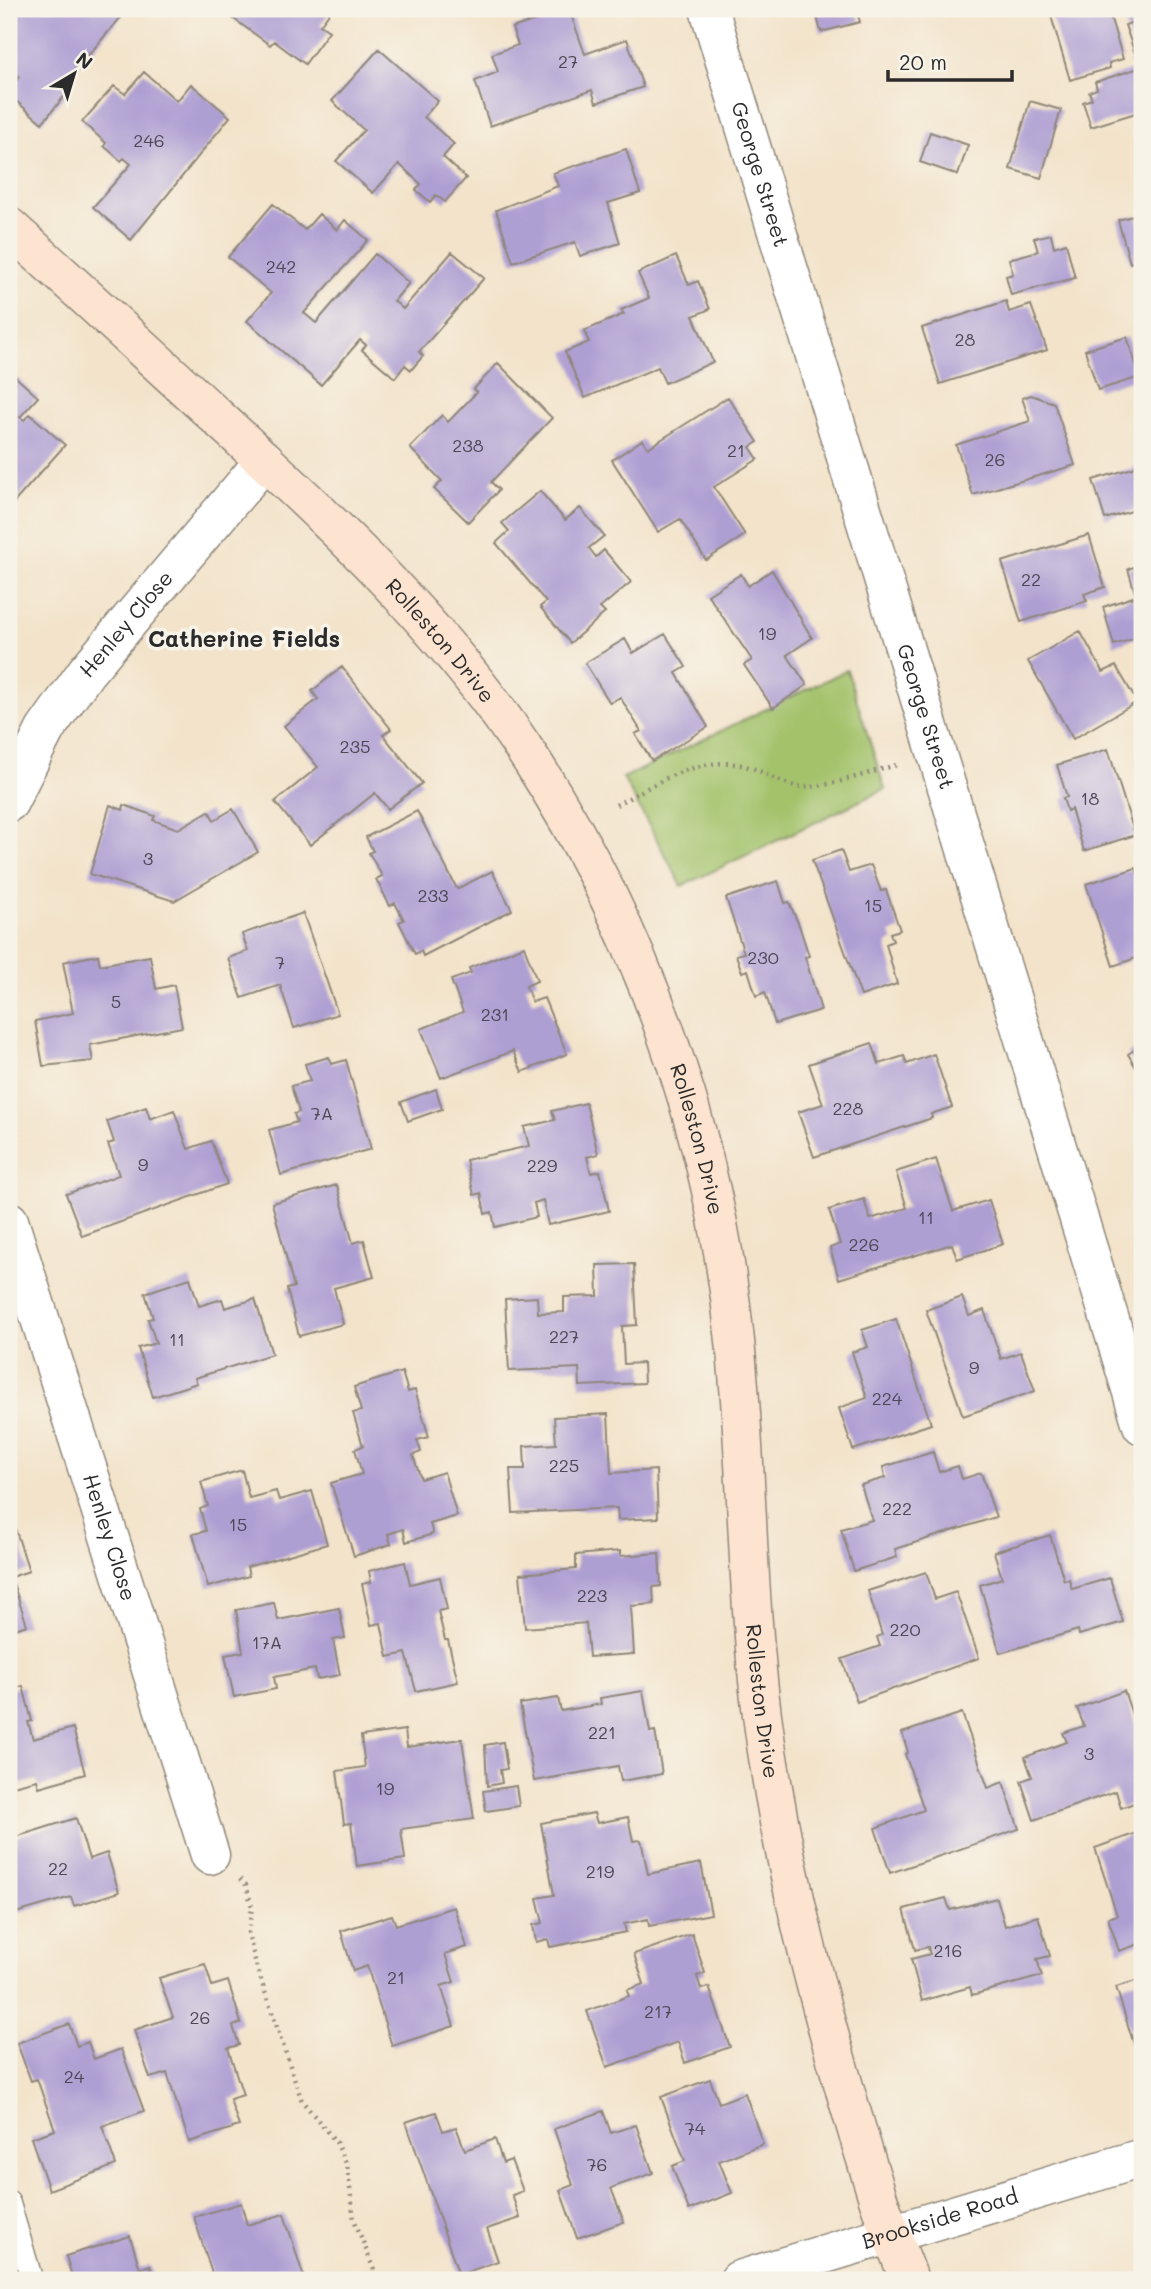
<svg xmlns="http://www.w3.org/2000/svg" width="1151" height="2289" font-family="Mali,sans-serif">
  <rect width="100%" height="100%" fill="#f7f3e8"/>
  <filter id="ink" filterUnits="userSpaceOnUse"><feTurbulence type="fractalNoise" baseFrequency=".0143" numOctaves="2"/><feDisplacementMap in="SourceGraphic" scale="14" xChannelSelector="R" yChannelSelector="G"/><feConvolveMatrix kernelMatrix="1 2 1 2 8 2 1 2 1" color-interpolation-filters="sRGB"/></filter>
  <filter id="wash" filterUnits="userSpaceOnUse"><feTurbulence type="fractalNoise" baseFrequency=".00686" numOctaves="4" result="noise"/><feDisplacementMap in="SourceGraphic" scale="28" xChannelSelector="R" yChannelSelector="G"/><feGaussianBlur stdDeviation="1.57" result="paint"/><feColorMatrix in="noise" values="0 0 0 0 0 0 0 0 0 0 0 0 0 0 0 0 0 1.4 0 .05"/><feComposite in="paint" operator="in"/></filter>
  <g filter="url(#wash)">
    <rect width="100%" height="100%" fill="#f3e3ca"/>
    <path fill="#a3c26a" stroke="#67764a" stroke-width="2" d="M847,670l38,119 -203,97 -59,-108z"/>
    <g id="blocks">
      <path fill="#ae9fd3" d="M22,9h106l-61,71 6,6 -31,37 -33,-28v-6l10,-12 -10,-10v-43z
        M220,9h112l-12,16 9,6 -24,33 -31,-23 -4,4z
        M569,9l16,45 42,-15 16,48 -47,16 -4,-13 -102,36 -15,-45 23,-9 -6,-18 26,-9 -6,-17z
        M815,9h41l4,13 -39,10z
        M1049,9h59l15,50 -14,4 1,5 -40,12z
        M1142,19v41l-4,2 -13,-37z
        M379,49l59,52 -14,16 30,27 -11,13 23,21 -21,24 -9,-7 -6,7 -14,-12 5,-6 -22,-20 -26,29 -37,-32 28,-31 -32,-29z
        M1142,67v44l-51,16 -8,-25 9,-3 -3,-7 8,-3 -2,-7z
        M144,72l33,29 14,-17 39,33 -99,123 -38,-33 38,-43 -7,-6 -3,3 -17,-15 2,-3 -24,-21 32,-36 11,8z
        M1030,101l31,9 -20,68 -31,-9z
        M930,132l38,13 -10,30 -38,-13z
        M626,149l14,44 -32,10 12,40 -40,13 -5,-14 -62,20 -17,-52 62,-24 -5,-13z
        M273,204l32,26 14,-16 18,16 8,-10 23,20 -64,73 12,10 59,-69 34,29 -15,18 9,8 49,-57 32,26 -65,74 4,4 -12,14 -6,-5 -10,13 -33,-28 4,-5 -6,-5 -39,45 -74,-64 24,-28 -43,-36z
        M1136,215l6,20v24l-12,4 -12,-43z
        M1051,234l3,13 12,-4 9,35 -64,17 -5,-19 7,-2 -4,-15 29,-8 -4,-13z
        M676,256l13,29 9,-4 12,28 -17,7 20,46 -48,21 -7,-16 -73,31 -20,-46 24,-10 -5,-11 40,-17 -3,-4 28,-12 -11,-25z
        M1006,301l3,11 22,-7 16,45 -107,34 -18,-56z
        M1127,337l13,40 -42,13 -13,-40z
        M498,363l54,55 -61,64 8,8 -31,32 -34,-33 8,-8 -32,-33 32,-33 6,7 29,-30 -3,-3z
        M9,371l29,26 -18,20 4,3 6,-6 35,31 -56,63z
        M1031,395l23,8 21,62 -102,30 -17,-50 74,-24 -8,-23z
        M728,397l30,45 -8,5 8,12 -44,28 31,48 -39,25 -26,-41 -22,13 -46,-72 30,-20 6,8z
        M1142,465v43l-37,11 -12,-39z
        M540,491l25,29 15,-12 24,28 -15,12 7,9 8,-7 27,32 -31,26 5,5 -35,30 -30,-36 6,-5 -50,-59 13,-12 -7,-8z
        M1089,535l16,52 -21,7 3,7 -66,21 -19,-60z
        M1142,564v72l-28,9 -11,-38 33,-11 -8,-27z
        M772,570l40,68 -25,17 20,30 -34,23 -29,-43 8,-5 -44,-65 33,-21 7,12z
        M1080,631l23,41 13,-6 21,36 -64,37 -45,-78z
        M665,634l21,33 -10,6 32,54 -56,34 -17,-27 6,-3 -21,-34 -10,6 -25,-40 40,-24 8,14z
        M342,667l49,62 -8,6 39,48 -34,26 -13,-16 -65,52 -35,-43 43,-35 -34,-41 34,-27 -6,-8z
        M1108,749l27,86 -51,16 -13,-42 -4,2 -4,-13 4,-1 -10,-32z
        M110,805l13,5 1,-5 31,11 -2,4 25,9 31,-18 5,9 19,-11 25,43 -84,49 -84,-27z
        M417,811l40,78 35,-18 20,39 -89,46 -2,-5 -6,3 -16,-32 5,-2 -9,-17 -5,3 -14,-27 6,-3 -13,-23 4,-2 -7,-14z
        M841,850l8,22 22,-7 10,26 5,-1 14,40 -10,3 3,8 -7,3 11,40 -36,12 -49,-136z
        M1136,868l6,19v69l-29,10 -27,-82z
        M778,881l7,22 4,-1 10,23 10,31 -4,1 16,53 -46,14 -10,-32 -9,4 -8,-26 -6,2 -6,-17 8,-2 -18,-55z
        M303,913l35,101 -44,14 -14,-43 -38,13 -14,-40 20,-7 -6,-17z
        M524,946l13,35 -11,5 6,16 12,-4 23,56 -45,18 -9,-21 -72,27 -20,-49 42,-17 -12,-32 20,-7 -2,-5z
        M98,955l2,10 50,-9 6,33 18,-4 8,42 -92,18 3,16 -50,5 -8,-45 38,-8 -10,-51z
        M872,1043l7,21 25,-8 3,8 27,-10 18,53 -21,7 1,4 -118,39 -16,-45 25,-8 -14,-40z
        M1142,1045v33l-14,-24z
        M329,1057l3,7 14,-4 25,89 -90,26 -12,-45 28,-8 -3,-8 5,-2 -8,-26 19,-5 -5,-17z
        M436,1089l6,20 -34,12 -7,-19z
        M586,1103l12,51 -11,3 4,16 9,-2 9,40 -61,14 -5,-25 -9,3 3,14 -42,10 -3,-15 -7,2 -4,-21 -7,2 -8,-35 63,-14 -5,-19 31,-7 -3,-9z
        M146,1107l4,12 24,-9 14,39 23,-8 16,43 -145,52 -16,-42 53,-19 -11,-31 6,-2 -7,-21z
        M936,1159l17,52 36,-11 14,44 -46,15 -5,-15 -113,35 -9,-31 10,-4 -11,-34 35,-11 6,20 37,-11 -11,-36z
        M337,1185l16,58 11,-3 10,37 -40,11 9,36 -44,12 -12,-47 7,-2 -22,-84z
        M634,1264l3,61 -15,1 2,38 19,-1 1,20 -64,3 -1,-18 -70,3 -4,-72 32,-2 1,16 26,-1v-15l34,-1 -1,-31z
        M190,1278l9,28 23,-7 3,9 30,-9 17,55 -77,24 2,5 -44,14 -15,-49 18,-5 -8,-24 5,-1 -8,-25z
        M962,1297l7,19 15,-6 17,49 20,-7 14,39 -72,25 -37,-106z
        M896,1319l35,105 -78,26 -14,-42 28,-10 -15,-46 16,-5 -6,-17z
        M402,1372l6,20 7,-2 14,47 -12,3 4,12 -8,3 8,24 23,-7 13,44 -27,8 3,10 -27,8 -3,-13 -15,5 3,10 -37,12 -23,-73 31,-9 -7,-25 8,-3 -10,-33 8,-2 -7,-24z
        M608,1414l3,59 45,-3 2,48 -40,2 -1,-12 -104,5 -3,-44h15l-1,-23 32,-2 -2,-27z
        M933,1452l6,20 19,-6 4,13 19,-6 15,44 -101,32 2,8 -43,14 -13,-42 31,-9 -11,-35 24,-7 -2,-11z
        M242,1470l7,28 27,-7 3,9 33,-9 15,53 -80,23 2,9 -41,11 -15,-53 13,-3 -6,-22 8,-3 -7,-24z
        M15,1528l14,43 -18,6 16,48 -18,6v-101z
        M1050,1535l14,45 5,-1 3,10 38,-11 13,44 -44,13 -1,-5 -78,23 -20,-68 22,-7 -8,-26z
        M620,1551v5l39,-3 2,33 -8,1 1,17 -23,2 3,48 -45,3 -3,-34 -61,5 -5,-54 56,-5v-14z
        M405,1562l5,22 30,-7 7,32 -9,2 7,29h3l10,42 -42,9 -10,-38 -18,4 -7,-34 -10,2 -9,-41 9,-2 -2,-11z
        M926,1572l9,27 21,-7 23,66 -122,44 -15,-43 38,-13 -3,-9 5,-2 -14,-44z
        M274,1603l4,17 61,-12 6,30 -12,2 7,35 -23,4 -2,-10 -41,8 2,12 -42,8 -9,-42 18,-3 -7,-42z
        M23,1686l9,35 -4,1 5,17 40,-11 12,46 -46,13 -2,-7 -28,7v-97z
        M643,1691l7,41 5,-1 7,43 -41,7 -3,-15 -84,15 -14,-77 38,-6 3,13 40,-7 -1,-6z
        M1124,1691l18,52v57l-21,8 -5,-17 -82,29 -13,-39 11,-4 -7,-20 42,-15 -4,-9 21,-7 -7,-18z
        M962,1713l26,75 15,-6 16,47 -129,44 -15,-45 49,-18 -19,-56 3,-2 -6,-19z
        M405,1730l2,17 55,-8 12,80 -73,10 4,30 -48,7 -6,-43 -7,1 -7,-53 28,-4 -4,-31z
        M503,1742l4,27 -7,1 2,13 -15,3 -2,-41z
        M516,1786l3,20 -33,5 -3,-20z
        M594,1813l3,10 31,-6 5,24 8,-1 7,34 53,-11 10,51 -62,12 -1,-7 -24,5 2,8 -76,15 -2,-8 -12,3 -3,-17 10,-2 -6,-25 17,-3 -13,-72z
        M76,1818l13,41 18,-6 12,39 -45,14 -3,-9 -62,18v-51l6,-1 -6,-24z
        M1142,1831v112l-23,8 -11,-33 9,-3 -22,-67z
        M946,1898l4,12 47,-12 8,28 33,-10 12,40 -13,3 5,17 -70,19 -2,-8 -48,14 -11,-42 19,-5 -2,-7 -13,3 -11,-41z
        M454,1907l13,40 -22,7 9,28 -13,4 13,40 -62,20 -25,-80 -14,5 -12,-40 51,-16 4,10z
        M692,1934l13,39 -8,3 4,13 8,-2 21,60 -45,16 -7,-21 -71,25 -20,-56 42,-15 -2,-6 17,-6 -10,-30z
        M205,1964l7,22 16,-5 13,42 -8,3 6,19 -11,3 15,47 -13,4 9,27 -50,16 -22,-69 -17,5 -16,-48 39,-13 -14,-39z
        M1142,1979v91l-26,-83z
        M69,2024l8,22 11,-4 6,17 27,-10 23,62 -42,15 14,39 -67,25 -18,-52 24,-8 -18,-51 -6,2 -14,-38z
        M710,2079l9,24 26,-10 18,51 -44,17 13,32 -43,17 -17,-44 13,-5 -24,-64z
        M603,2111l8,22 25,-8 17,48 -42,15 13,34 -47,16 -17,-48 13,-5 -19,-56z
        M436,2112l7,19 13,-4 9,23 30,-11 8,24 8,-3 12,31 -11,4 8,23 -33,11 11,32 -39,14 -53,-153z
        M241,2203l6,22 37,-11 20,64 -90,2 -20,-63z
        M130,2236l10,33 10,-4 5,15h-82l-7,-24z"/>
    </g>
  </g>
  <g filter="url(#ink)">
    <use href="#blocks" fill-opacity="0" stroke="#8f877a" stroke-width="2"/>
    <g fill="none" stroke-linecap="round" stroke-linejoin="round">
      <defs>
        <path id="service" d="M9,2202l23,78"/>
        <g id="minor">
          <path id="s1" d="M709,9l433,1416"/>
          <path id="s2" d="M9,802l36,-72 41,-58 179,-212"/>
          <path id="s3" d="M9,1221l201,634"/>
        </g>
        <g id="tertiary">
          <path id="s4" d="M739,2280l403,-122"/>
        </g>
        <g id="secondary">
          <path id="s5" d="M9,227c69,62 138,126 207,189 116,106 230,212 316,345 111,172 183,375 203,580 13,124 11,250 27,374 21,163 65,321 114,477 9,30 23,58 33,88"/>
        </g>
      </defs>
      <use href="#service" stroke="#8f877a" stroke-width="24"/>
      <use href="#minor" stroke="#8f877a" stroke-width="41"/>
      <use href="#tertiary" stroke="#8f877a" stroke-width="41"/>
      <use href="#secondary" stroke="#8f877a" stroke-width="41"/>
      <path stroke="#8f877a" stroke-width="4.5" stroke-dasharray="2 5" stroke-linecap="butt" d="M616,805c42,-22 87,-54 136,-37 19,7 35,20 56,19 24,-1 65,-16 89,-22
        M240,1879l6,6 6,22 -4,26 9,35 45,133 34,41 11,23 7,54 24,61"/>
      <use href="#service" stroke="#fff" stroke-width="21"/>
      <use href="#minor" stroke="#fff" stroke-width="38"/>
      <use href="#tertiary" stroke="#fff" stroke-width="38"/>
      <use href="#secondary" stroke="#fde4d1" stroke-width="38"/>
    </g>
  </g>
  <g text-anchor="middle" stroke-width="7" stroke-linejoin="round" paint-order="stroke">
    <g font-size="18" fill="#4c4855">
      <text x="568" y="68">27</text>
      <text x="149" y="147">246</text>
      <text x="281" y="273">242</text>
      <text x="965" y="346">28</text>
      <text x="468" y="452">238</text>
      <text x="736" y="457">21</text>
      <text x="995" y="466">26</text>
      <text x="1031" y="586">22</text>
      <text x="767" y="640">19</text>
      <text x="355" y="753">235</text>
      <text x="1090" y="805">18</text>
      <text x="148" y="865">3</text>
      <text x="433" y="902">233</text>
      <text x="873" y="912">15</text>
      <text x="763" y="964">230</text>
      <text x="280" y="969">7</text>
      <text x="116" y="1008">5</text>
      <text x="495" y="1021">231</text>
      <text x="848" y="1115">228</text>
      <text x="322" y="1120">7A</text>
      <text x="143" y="1171">9</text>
      <text x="542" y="1172">229</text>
      <text x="926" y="1224">11</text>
      <text x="864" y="1251">226</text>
      <text x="564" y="1343">227</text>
      <text x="177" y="1346">11</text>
      <text x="974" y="1374">9</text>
      <text x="887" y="1405">224</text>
      <text x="564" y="1472">225</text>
      <text x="897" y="1515">222</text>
      <text x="238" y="1531">15</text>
      <text x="592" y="1602">223</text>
      <text x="905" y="1636">220</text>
      <text x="267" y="1649">17A</text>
      <text x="602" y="1739">221</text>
      <text x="1089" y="1760">3</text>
      <text x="385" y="1795">19</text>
      <text x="58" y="1875">22</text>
      <text x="600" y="1878">219</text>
      <text x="948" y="1957">216</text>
      <text x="396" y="1984">21</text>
      <text x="658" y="2018">217</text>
      <text x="200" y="2024">26</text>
      <text x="74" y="2083">24</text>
      <text x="695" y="2135">74</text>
      <text x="597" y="2171">76</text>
    </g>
    <g font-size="21" fill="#2b2b2b" stroke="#f7f3e8">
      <text dy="7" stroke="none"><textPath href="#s1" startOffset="173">George Street</textPath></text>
      <text dy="7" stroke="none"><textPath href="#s2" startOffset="214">Henley Close</textPath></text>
      <text dy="7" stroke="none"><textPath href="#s5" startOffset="598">Rolleston Drive</textPath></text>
      <text dy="7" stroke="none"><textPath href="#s1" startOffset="740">George Street</textPath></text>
      <text dy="7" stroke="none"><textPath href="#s5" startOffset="1164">Rolleston Drive</textPath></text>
      <text dy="7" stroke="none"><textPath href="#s3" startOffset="332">Henley Close</textPath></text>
      <text dy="7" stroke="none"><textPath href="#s5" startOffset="1731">Rolleston Drive</textPath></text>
      <text dy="7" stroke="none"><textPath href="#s4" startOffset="210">Brookside Road</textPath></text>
    </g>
    <g font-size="23" font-weight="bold" fill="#2b2b2b" stroke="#f7f3e8">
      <text x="244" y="647">Catherine Fields</text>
    </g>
  </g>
  <rect width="1151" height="2289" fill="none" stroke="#f7f3e8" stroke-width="35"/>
  <g transform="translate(74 74) rotate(38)" stroke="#f7f3e8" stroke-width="5" paint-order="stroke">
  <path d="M0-5L12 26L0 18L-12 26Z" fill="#2b2b2b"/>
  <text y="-10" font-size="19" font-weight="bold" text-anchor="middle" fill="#2b2b2b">N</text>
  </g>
  <path d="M888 70v10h124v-10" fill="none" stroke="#2b2b2b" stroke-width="3.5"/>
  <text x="899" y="70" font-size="21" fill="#2b2b2b" stroke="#f7f3e8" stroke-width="5" paint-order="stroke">20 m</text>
</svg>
